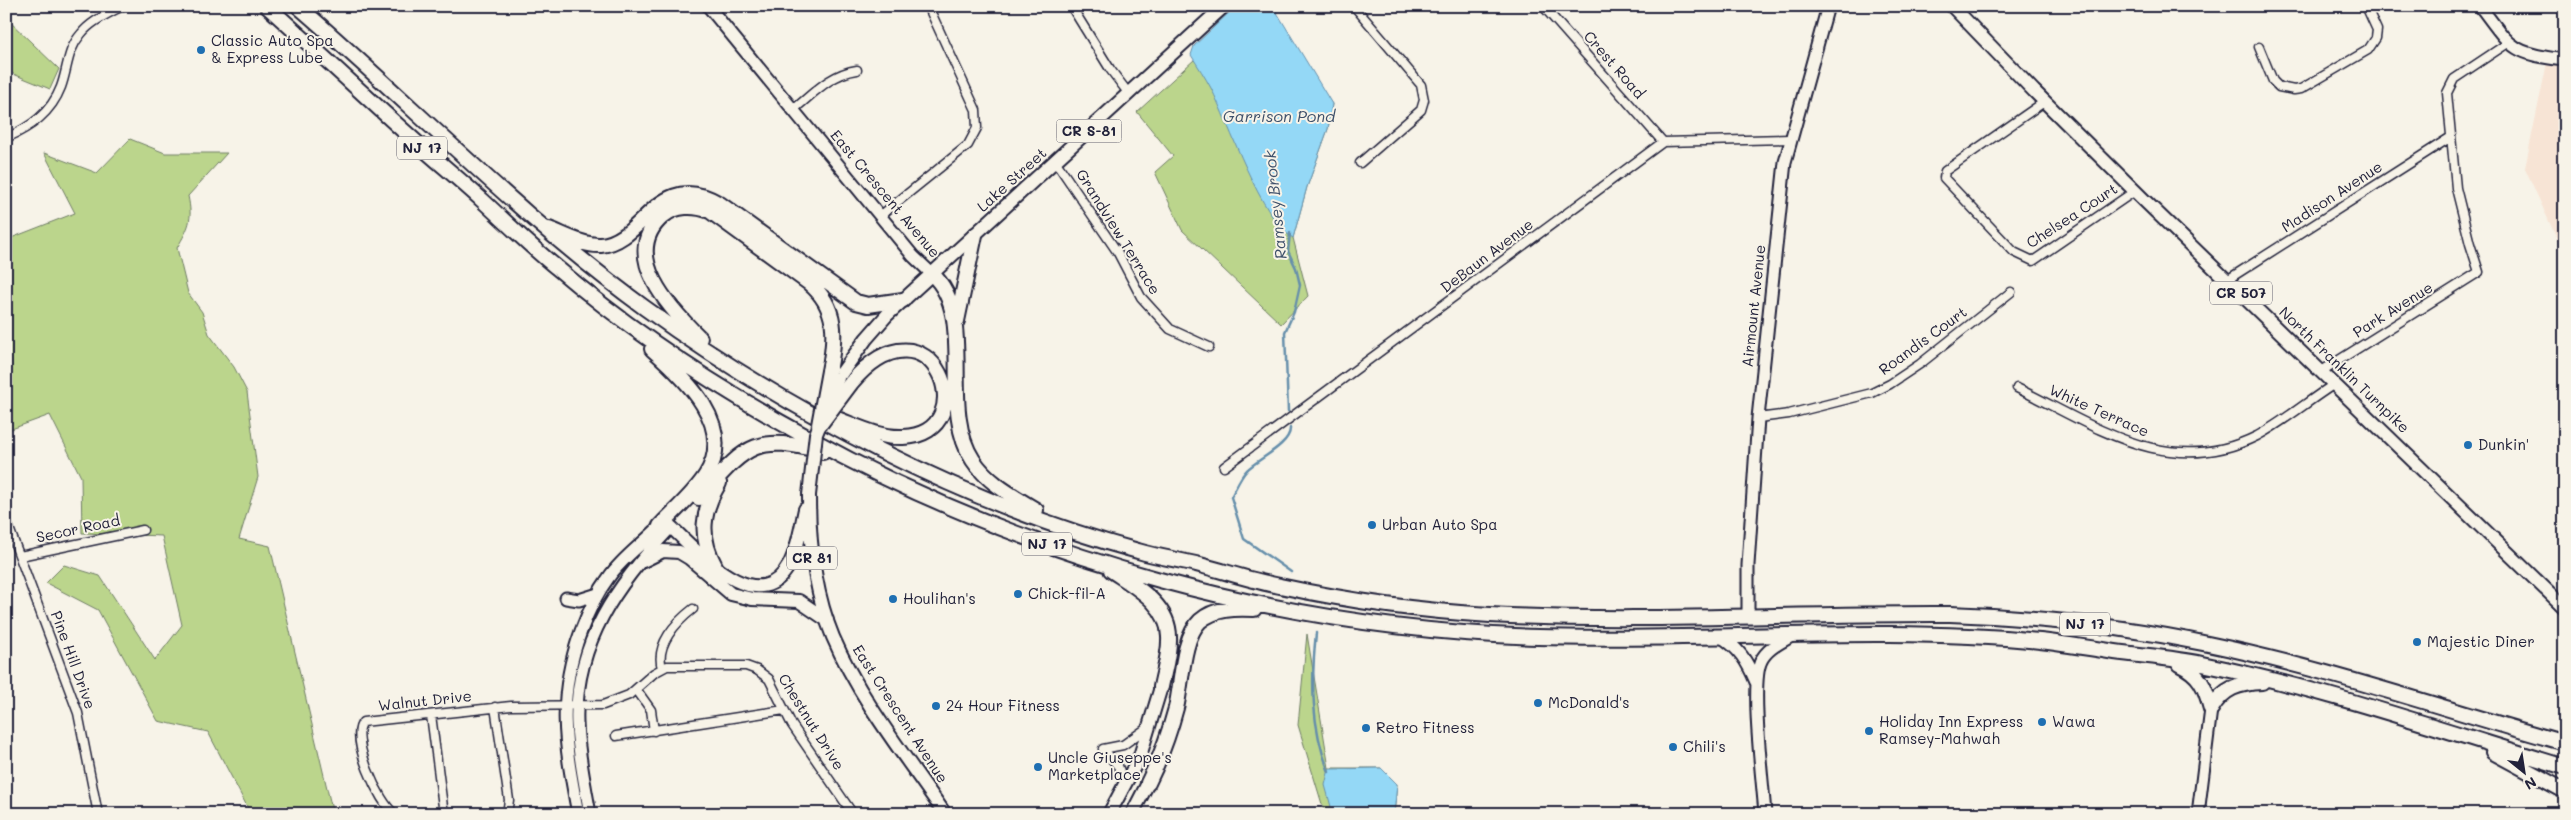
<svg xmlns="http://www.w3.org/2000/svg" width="2571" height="820" font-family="Mali,sans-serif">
  <rect width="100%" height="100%" fill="#f7f3e8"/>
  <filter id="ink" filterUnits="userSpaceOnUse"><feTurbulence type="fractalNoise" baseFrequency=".02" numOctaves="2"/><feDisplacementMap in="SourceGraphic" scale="10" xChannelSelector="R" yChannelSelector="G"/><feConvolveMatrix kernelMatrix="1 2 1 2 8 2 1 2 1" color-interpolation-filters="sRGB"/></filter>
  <g filter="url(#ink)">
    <path fill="#f7e4d5" d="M2548,58l17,2v197l-40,-89z"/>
    <path fill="#bbd58c" stroke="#6e7c64" d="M1253,6l79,98 -4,25 -21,58 -14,51 15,58 -27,28 -99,-94 -27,-58 18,-16 -36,-44z
      M6,18l53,51 -9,20 -44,-18z
      M130,139l35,14h62l-39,43c5,24 1,31 -11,52l11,45 14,19 7,22 25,33 13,25 11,85 -19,62 31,7 63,268h-82l-43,-82 -50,-11 -60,-111 -52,-27 18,-18 36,11 55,84 27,-35 -20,-89 -80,-3 -1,-56 -31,-62 -44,16v-191l69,-27 -31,-60 53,20z
      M1307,634l22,134h52l16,16 -3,30h-69l-27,-89z"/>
    <path fill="#94d8f6" stroke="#668fab" d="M1236,6h37l59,98 -4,25 -21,58 -14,51c-32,-18 -64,-115 -82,-150 -6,-11 -13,-22 -20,-33l3,-9z
      M1381,768l16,16 -3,30h-61l-8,-29 4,-16z"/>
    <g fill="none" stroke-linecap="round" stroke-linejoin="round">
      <path stroke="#668fab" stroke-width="2.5" d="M1288,411l-3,-79 9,-20 6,-27 -4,-17 -8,-17 2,-18
        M1290,428c1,16 -32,31 -43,42 -7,7 -11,18 -16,27l13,42 47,33
        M1316,633c-5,47 -5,94 13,139"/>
      <defs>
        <path id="street" d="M1071,6l39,63 19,25
          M1354,6l67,79 3,15 -3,10 -61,53
          M1543,6l120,136
          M2259,47l14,34 6,6 15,3 7,-1 67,-39 8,-12 1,-8 -11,-24
          M2044,102l-99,69 -1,7 70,74 19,9 102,-70
          M793,110c20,-16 37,-36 64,-40
          M6,138c25,-11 45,-25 55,-51 7,-19 6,-37 20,-53 10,-13 27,-20 41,-28
          M1056,162l62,91 23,44 29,32 39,18
          M880,216l88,-71 9,-17 -1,-18 -48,-104
          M2227,280l224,-143
          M2320,372l159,-100 -9,-28 -14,-56 -9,-95 7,-14 54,-36
          M2017,388c78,38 152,92 240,48 26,-14 51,-35 76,-51
          M1758,418l31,-4 83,-21 18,-9 30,-20 91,-72
          M1224,467l439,-325 127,-3
          M6,520l72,193 20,101
          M20,556l123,-26
          M662,668c-7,-23 14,-46 31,-59
          M636,689l15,21 3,21
          M495,707l14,93 -2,14
          M431,715l13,99
          M616,736l168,-26
          M1103,749l20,-4 24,-17
          M1103,749l15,17 7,19
          M395,814c-16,-10 -46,-77 -32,-92l148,-16 92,-1 26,-10 25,-22 13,-7h79l11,4 12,9 23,46 61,89"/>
        <path id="secondary" d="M708,6l205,250 19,18
          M2480,6c31,41 31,48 85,54
          M566,598l13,2 19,-6
          M1748,615v-50l10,-147 27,-256 43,-156
          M1720,636c19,12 27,25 36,46
          M578,814c-13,-70 -22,-115 3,-183 7,-19 16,-38 28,-54 14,-20 34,-33 51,-51
          M590,814c-5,-30 -12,-60 -13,-91 -3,-80 41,-140 94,-196
          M1765,814c-2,-30 -15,-131 -4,-153 6,-13 21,-19 32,-26
          M2198,814l13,-105"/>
        <path id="primary" d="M1952,6l82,85 111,110 420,407
          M838,378l28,-39 21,-24 337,-309
          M809,495c0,48 5,96 24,142 27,63 73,120 112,177
          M660,526l11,1c26,24 87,94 118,38 9,-16 12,-38 16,-56
          M643,561l20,-10 16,1 10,6 42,36 21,5 47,2 28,19
          M1109,814l31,-58 21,-69
          M1132,814l16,-31"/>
        <path id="highway" d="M267,6c47,42 93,85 139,127 25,23 51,44 76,67 24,22 48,46 74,67 76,65 162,121 249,169 223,124 479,193 733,201 167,5 336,-12 502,4 25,3 50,7 75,11 29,4 58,6 87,12 123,25 243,67 363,103
          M298,6c116,100 223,212 347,302 142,103 323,197 493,243 20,6 42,9 62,14 27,7 53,16 80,21 69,15 140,25 210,29 153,8 307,-2 460,-1 87,3 173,12 258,30 121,25 238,66 357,99
          M549,229c16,6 35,17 52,16 44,-4 56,-77 119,-41l136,98 12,3 35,-5
          M932,274c46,42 6,134 41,186 15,23 40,36 63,50
          M957,321l18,-86
          M700,338c-29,-28 -82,-84 -37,-122 13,-11 31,-11 47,-5l99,72c29,24 27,54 20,88
          M652,349c33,29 85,77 54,126 -12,19 -31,35 -46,51
          M837,419c21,8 43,19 66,18 84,-3 29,-150 -52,-54
          M699,498c46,-50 54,-66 124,-46
          M715,566c-16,-29 -13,-55 4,-83
          M1111,570c23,16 58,34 58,67 1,16 -5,34 -8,50
          M2179,664c21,10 26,22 32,45
          M2211,709c12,-21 28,-26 51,-27
          M2493,752l72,39
          M1148,783c12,-24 21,-49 28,-75 6,-24 6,-70 24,-87 15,-13 36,-13 54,-12"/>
      </defs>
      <use href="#street" stroke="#22223b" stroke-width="11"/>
      <use href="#secondary" stroke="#22223b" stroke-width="15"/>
      <use href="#primary" stroke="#22223b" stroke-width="16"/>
      <use href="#highway" stroke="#22223b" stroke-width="18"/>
      <use href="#street" stroke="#f7f3e8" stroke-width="8"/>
      <use href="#secondary" stroke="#f7f3e8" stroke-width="11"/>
      <use href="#primary" stroke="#f7f3e8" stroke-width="12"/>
      <use href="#highway" stroke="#f7f3e8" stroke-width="14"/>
      <defs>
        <path id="primary-bridge" d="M809,495l7,-61 22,-56"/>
        <path id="highway-bridge" d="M821,423l30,-40
          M819,425l10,-54"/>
      </defs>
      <use href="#primary-bridge" stroke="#22223b" stroke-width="16" stroke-linecap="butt"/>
      <use href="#highway-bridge" stroke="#22223b" stroke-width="18" stroke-linecap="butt"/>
      <use href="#primary-bridge" stroke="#f7f3e8" stroke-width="12"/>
      <use href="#highway-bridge" stroke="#f7f3e8" stroke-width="14"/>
    </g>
  </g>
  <g fill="#1f6fb2" stroke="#f7f3e8" stroke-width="2">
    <circle cx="201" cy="50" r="5"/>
    <circle cx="2468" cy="445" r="5"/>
    <circle cx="1372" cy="525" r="5"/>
    <circle cx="1018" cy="594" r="5"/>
    <circle cx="893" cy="599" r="5"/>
    <circle cx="2417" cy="642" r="5"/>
    <circle cx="1538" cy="703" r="5"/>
    <circle cx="936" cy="706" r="5"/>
    <circle cx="2042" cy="722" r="5"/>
    <circle cx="1366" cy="728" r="5"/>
    <circle cx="1869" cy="731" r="5"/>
    <circle cx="1673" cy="747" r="5"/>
    <circle cx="1038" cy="767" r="5"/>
  </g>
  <g text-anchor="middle" stroke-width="4" stroke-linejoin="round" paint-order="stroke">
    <g fill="#f7f3e8" stroke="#62616f" stroke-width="1">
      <rect x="1056.5" y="119.5" width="65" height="23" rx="4"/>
      <rect x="397" y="136.5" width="50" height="23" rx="4"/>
      <rect x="2210" y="281.5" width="62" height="23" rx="4"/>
      <rect x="1022" y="532.5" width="50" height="23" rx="4"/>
      <rect x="787" y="546.5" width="50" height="23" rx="4"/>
      <rect x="2060" y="612.5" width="50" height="23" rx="4"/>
    </g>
    <g font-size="14" font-weight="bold" fill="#22223b">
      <text x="1089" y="136">CR S-81</text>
      <text x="422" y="153">NJ 17</text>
      <text x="2241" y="298">CR 507</text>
      <text x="1047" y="549">NJ 17</text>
      <text x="812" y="563">CR 81</text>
      <text x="2085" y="629">NJ 17</text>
    </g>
    <g font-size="15" fill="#22223b" stroke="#f7f3e8" text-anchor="start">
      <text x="211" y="46">Classic Auto Spa<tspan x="211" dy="17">&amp; Express Lube</tspan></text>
      <text x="2478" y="450">Dunkin'</text>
      <text x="1382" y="530">Urban Auto Spa</text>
      <text x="1028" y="599">Chick-fil-A</text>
      <text x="903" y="604">Houlihan's</text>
      <text x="2427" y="647">Majestic Diner</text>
      <text x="1548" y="708">McDonald's</text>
      <text x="946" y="711">24 Hour Fitness</text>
      <text x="1879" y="727">Holiday Inn Express<tspan x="1879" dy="17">Ramsey-Mahwah</tspan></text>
      <text x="2052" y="727">Wawa</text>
      <text x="1376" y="733">Retro Fitness</text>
      <text x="1683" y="752">Chili's</text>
      <text x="1048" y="763">Uncle Giuseppe's<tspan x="1048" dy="17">Marketplace</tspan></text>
    </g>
    <g font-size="15" fill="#22223b" stroke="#f7f3e8">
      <text transform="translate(1614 65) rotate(49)" y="5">Crest Road</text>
      <text transform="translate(1012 180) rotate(-42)" y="5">Lake Street</text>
      <text transform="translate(885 194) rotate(50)" y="5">East Crescent Avenue</text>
      <text transform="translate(2332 197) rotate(-33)" y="5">Madison Avenue</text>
      <text transform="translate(2072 216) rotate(-33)" y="5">Chelsea Court</text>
      <text transform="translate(1118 232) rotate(58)" y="5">Grandview Terrace</text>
      <text transform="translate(1487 256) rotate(-37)" y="5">DeBaun Avenue</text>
      <text transform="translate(1754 306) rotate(-84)" y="5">Airmount Avenue</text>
      <text transform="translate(2393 310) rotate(-32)" y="5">Park Avenue</text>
      <text transform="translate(1923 341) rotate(-36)" y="5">Roandis Court</text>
      <text transform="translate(2344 370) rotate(44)" y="5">North Franklin Turnpike</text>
      <text transform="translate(2099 411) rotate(24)" y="5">White Terrace</text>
      <text transform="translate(78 529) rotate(-12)" y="5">Secor Road</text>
      <text transform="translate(73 660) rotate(70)" y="5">Pine Hill Drive</text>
      <text transform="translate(425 701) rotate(-6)" y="5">Walnut Drive</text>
      <text transform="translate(900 714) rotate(57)" y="5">East Crescent Avenue</text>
      <text transform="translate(811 722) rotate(58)" y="5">Chestnut Drive</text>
    </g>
    <g font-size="16" font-style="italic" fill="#3e506a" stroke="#f7f3e8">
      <text x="1279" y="122">Garrison Pond</text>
      <text transform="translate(1275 205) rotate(-96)" y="6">Ramsey Brook</text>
    </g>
  </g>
  <rect width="2571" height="820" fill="none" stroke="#f7f3e8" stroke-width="25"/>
  <rect x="12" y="12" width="2546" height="795" fill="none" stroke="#22223b" stroke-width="2" filter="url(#ink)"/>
  <g transform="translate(2524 772) rotate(150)" stroke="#f7f3e8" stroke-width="4" paint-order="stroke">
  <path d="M0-4L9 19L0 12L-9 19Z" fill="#22223b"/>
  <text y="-8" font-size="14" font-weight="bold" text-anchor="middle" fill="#22223b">N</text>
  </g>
</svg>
